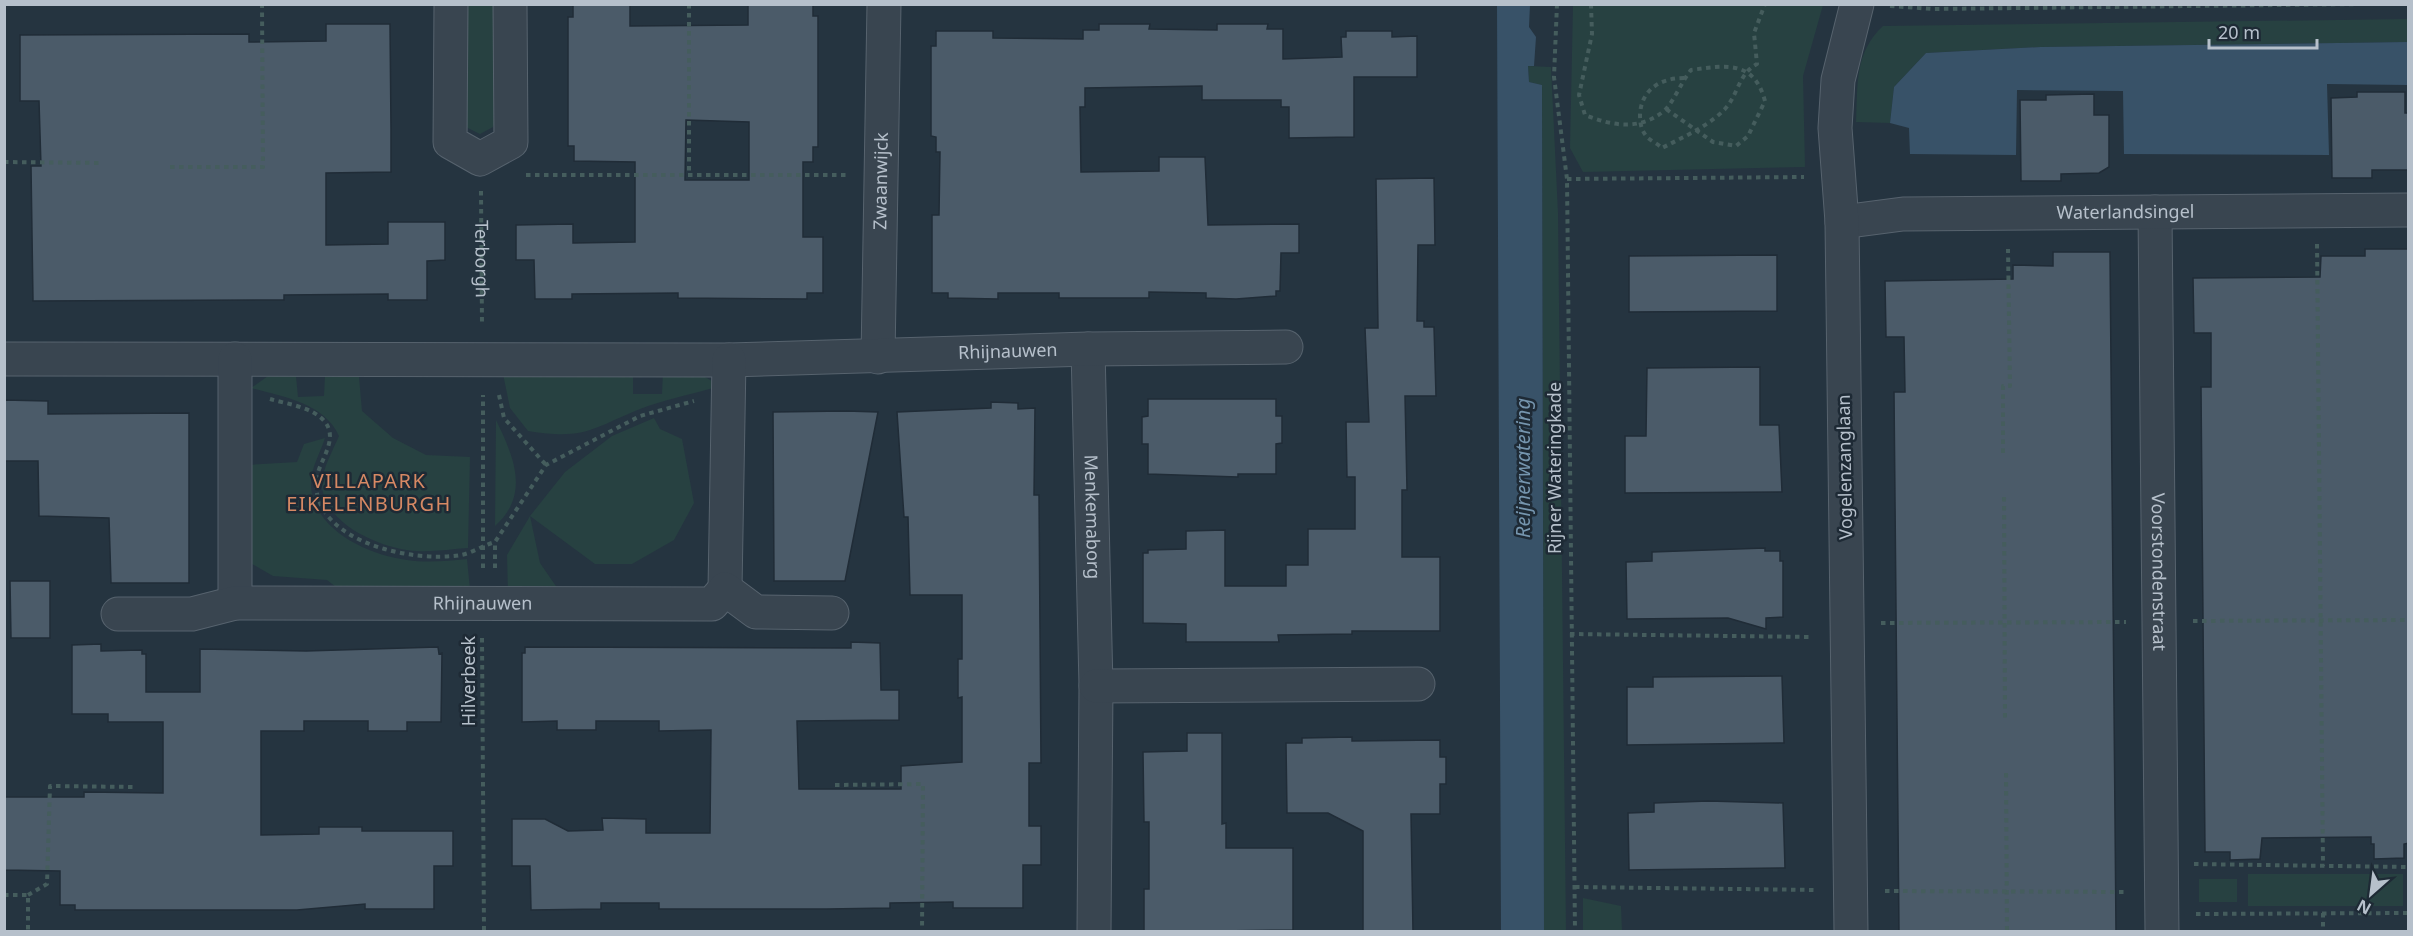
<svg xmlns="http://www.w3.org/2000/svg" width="2413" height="936" font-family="'Noto Sans',sans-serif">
  <rect width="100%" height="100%" fill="#253440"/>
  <path fill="#274141" d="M461,5h37v108l-5,14 -13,7 -14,-7z
    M1573,5h250l-20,71 2,91 -222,5 -13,-24z
    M2408,19v23l-367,5 -115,6 -32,34 -4,36 -34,-1c2,-37 -2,-69 27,-96z
    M1528,66l23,1 7,146 8,719 -22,-1 -2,-846 -13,-3z
    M663,371l35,2 14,8 1,7c-24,7 -50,12 -73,21 -49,20 -55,31 -112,22l-18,-23 -7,-34h130v20h29z
    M325,375l34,2 3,34 31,27 33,17 44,2 -2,91c-16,1 -34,4 -51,3 -33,-1 -95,-27 -95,-67 0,-15 11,-34 17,-48 -15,-33 -55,-39 -88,-48l17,-12h28l2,21 26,-1z
    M654,418l6,11 22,10 12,64 -20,37 -42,24h-37l-65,-48 10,47 20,29 -52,2 -1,-39 23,-39 35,-44 47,-36z
    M496,420c17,35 35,74 -1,106z
    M325,438c-4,13 -14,30 -14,44 -1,46 56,73 96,78 20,3 40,1 60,-1l3,30 -134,-2 -9,-7 -54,-4 -26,-15v-96l50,-3 7,-18z
    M2248,874h155v32h-155z
    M2199,879h38v23h-38z
    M1583,898l38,8 1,25h-39z"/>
  <path fill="#385268" d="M1497,5h33l-1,22 7,10 -2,29h-6l1,16 13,3 2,846h-43z
    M2408,42v43l-81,-1 2,71 -205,-1 -1,-63 -106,-1 -1,65 -106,-1 -1,-26 -19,-5 4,-36 32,-34 115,-6z"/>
  <path fill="#4b5b69" stroke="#202c37" stroke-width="1.5" fill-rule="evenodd" d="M573,4h57v22l118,-1v-21h65v12h5v131h-5v15h-10v75h20v56h-16v6l-129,-1v-5l-106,1v5h-37l-1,-39h-18v-35l57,-1v19l62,-1v-80l-61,-1v-15h-6v-129h5zM686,120l63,2v58h-64z
    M326,24h64l1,105v43l-65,1v72l62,-1v-22h57v38l-18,1v39h-39v-6l-104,1v5l-251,1 -2,-135h10l-2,-65h-19v-66l229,-1v8l77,-1z
    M1099,24h51l-1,5 68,1v-6h51l-1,5h16v30l59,-2 -1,-20h5v-6h46v6l25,-1v41h-63v60l-65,1v-31h-8v-7h-79v-14l-117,2v19h-5l1,65 78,-1v-14h46l3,68 91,-1v29h-18l-1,38h-4v5l-40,3 -30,-1v-5l-57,-1v6h-90v-5h-61v6l-50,-1v-5h-16v-78h7l1,-63h-4v-15l-5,-1v-90h5v-15h57v7l90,1v-9h16z
    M2357,92h48v21h4v57h-37v8h-40l-1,-80 26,-1z
    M2094,94v21h15v52l-10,6 -38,1v7h-40l-1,-81h26v-5z
    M1434,178l1,67h-17l-1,76h7v6h10l2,69h-31l2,94h-5v67h38v74h-88v3l-74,1 1,7h-93v-18l-43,-1v-70h5v-3l38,-1v-18l39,-1v56h61v-21h22v-36h47v-52h-8l-1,-55h23l-4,-94h13l-2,-149z
    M2365,249h44v594l-5,1v14l-30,1v-15h-3v-7l-109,1 -2,21 -30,1v-8h-25l-4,-465h10v-54h-17l-1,-55 127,-1 1,-21h44z
    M2053,252h57l6,680h-217l-5,-540h11l-1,-55h-18l-1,-56 128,-2v-14l40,1z
    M1777,255v56l-148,1v-56z
    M1760,367v58h19l3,67 -157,1v-57h21l1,-68z
    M1148,399h128v17h6v27l-6,1v30h-38v3l-90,-3v-30h-6v-27l6,-1z
    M4,400l44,1v13l141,-1v170h-78l-2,-65 -70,-2 -1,-55h-34z
    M991,402l27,1v6l17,-1 -1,87h5l2,268h-12v63h12v39h-18v43h-70v-6l-63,1v5l-63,1h-168v-6h-58v6l-70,1 -1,-44h-18v-47h33l23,12 35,-1 -1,-12 44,1v14h64l1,-103 -52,1v-10h-63v9h-39v-9l-35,1v-69h3v-6l326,1v-6l29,1 1,47h18v30l-102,1 2,68h102v-23l61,-4v-65l-4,1v-39h4v-64h-52l-2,-78h-4l-7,-105 94,-4z
    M846,411l32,1 -33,169h-71l-1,-169z
    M1765,548v3h15v10h3v56l-17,1v11l-38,-11 -101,1 -1,-57 26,-1v-9z
    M10,581h40v57h-39z
    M101,644v7l41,-1v4h4v38h54v-43l106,2 132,-4 1,7 3,-1 -1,69h-34v9h-39v-10h-64v10h-43v104l58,-1v-7h43v4h91v35h-19v43h-69v-5l-68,6h-222v-5h-15v-34l-56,-1v-73h80v-5l79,1v-71h-55v-8h-36v-69z
    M1782,676l2,67 -157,2v-58h26v-10z
    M1187,733h35v91l4,-1v25h67v82l-149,2v-43h5v-67h-5l-1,-70 44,-1z
    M1352,737v4l88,-1v17h6v27h-6v30h-29l2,118h-50v-101l-35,-18h-41l-1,-70h16v-5z
    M1708,801l75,2 2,65 -156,2 -1,-57 26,-1v-9z"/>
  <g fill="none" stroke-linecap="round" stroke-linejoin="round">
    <defs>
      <g id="minor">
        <path d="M451,4l-1,138 30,17 31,-17 -1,-138"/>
        <path id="s2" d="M2155,212l7,720"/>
        <path id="s3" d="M1842,222l61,-8 505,-4"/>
        <path id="s4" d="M1088,349l8,337 -2,246"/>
        <path id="s5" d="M878,357l6,-353"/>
        <path id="s6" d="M4,359l725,1 359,-11 198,-2"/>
        <path d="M235,359v244"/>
        <path d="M725,589l4,-229"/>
        <path id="s7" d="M118,614h74l43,-11 477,1 13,-15 31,23 76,1"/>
        <path d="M1096,686l322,-2"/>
        <path d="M1851,932l-9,-710 -7,-94 3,-48 19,-76"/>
      </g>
    </defs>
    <use href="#minor" stroke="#57636e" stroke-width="35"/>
    <g stroke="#455d5d" stroke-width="4" stroke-dasharray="4.5 4.5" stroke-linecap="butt">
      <path d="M689,4v171"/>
      <path d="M1557,4l-3,73 13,102 8,753"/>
      <path d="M1591,4l1,30 -13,61 6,20c27,11 56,16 80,-5 9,-9 17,-29 26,-40 35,-5 63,-10 74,31l-17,35 -12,10 -23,-4 -47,-33"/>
      <path d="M1890,6l43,3 433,-5"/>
      <path d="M1684,78c-24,0 -43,12 -44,37 0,8 1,15 7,22 4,4 11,7 15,11 21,-11 45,-21 62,-38 14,-14 14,-36 33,-46l-3,-31 11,-29"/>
      <path d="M4,162l98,1"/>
      <path d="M170,167h93l-1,-163"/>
      <path d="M526,175h320"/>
      <path d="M1567,179l237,-2"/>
      <path id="s1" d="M481,191l1,134"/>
      <path d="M2317,244l6,622"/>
      <path d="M499,395l5,23 42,47"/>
      <path d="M270,399c17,5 43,8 55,23 15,19 -9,42 -9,61 0,60 98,80 145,72 11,-2 23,-10 34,-13"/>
      <path d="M2003,453v-67h7l-2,-137"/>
      <path d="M2004,497l1,221"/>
      <path d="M483,568v-173"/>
      <path d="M495,568v-26l51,-77 94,-49 54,-15"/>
      <path d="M2193,621l215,-1"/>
      <path d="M1881,623l245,-1"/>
      <path d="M1570,634l243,3"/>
      <path d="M482,638l2,294"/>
      <path d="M2006,773l1,159"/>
      <path d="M835,785l88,-1 -1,148"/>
      <path d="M2194,864l214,3"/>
      <path d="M1575,887l242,3"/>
      <path d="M1885,891l241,1"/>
      <path d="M4,895h24v37"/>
      <path d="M28,895l19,-11 3,-98 86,1"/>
      <path d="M2323,913v19"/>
      <path d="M2196,914l212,-1"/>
    </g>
    <use href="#minor" stroke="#394550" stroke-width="33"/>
  </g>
  <g text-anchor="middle" stroke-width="5" stroke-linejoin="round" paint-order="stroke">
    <g font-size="18" fill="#b6c0cb" stroke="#1e2a35">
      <text dy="6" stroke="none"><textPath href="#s5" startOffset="176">Zwaanwijck</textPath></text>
      <text dy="6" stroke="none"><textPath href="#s3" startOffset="284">Waterlandsingel</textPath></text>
      <text dy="6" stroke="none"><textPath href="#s1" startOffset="68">Terborgh</textPath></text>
      <text dy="6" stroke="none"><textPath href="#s6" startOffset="1004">Rhijnauwen</textPath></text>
      <text transform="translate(1845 467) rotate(-91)" y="6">Vogelenzanglaan</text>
      <text transform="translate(1555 468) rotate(-90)" y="6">Rijner Wateringkade</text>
      <text dy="6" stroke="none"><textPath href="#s4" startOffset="168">Menkemaborg</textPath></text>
      <text dy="6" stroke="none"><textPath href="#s2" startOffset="360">Voorstondenstraat</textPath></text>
      <text dy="6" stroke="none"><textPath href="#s7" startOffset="366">Rhijnauwen</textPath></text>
      <text transform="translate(469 681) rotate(-90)" y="6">Hilverbeek</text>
    </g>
    <g font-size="20" font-style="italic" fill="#7595ae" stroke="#1e2a35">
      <text transform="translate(1523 468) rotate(-90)" y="7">Reijnerwatering</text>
    </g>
    <g font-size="20" letter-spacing="1.5" fill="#d78964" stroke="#1e2a35">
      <text x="369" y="488">VILLAPARK<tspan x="369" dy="23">EIKELENBURGH</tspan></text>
    </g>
  </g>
  <rect width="2413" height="936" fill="none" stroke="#b6c0cb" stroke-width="12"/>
  <g transform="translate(2371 894) rotate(208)" stroke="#1e2a35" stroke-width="4.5" paint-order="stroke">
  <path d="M0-4.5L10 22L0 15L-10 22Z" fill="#b6c0cb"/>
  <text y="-9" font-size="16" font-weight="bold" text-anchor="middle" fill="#b6c0cb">N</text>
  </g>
  <path d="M2209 39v9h108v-9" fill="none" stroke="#b6c0cb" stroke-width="3"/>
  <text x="2218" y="39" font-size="18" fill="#b6c0cb" stroke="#1e2a35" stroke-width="4.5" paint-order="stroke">20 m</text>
</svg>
